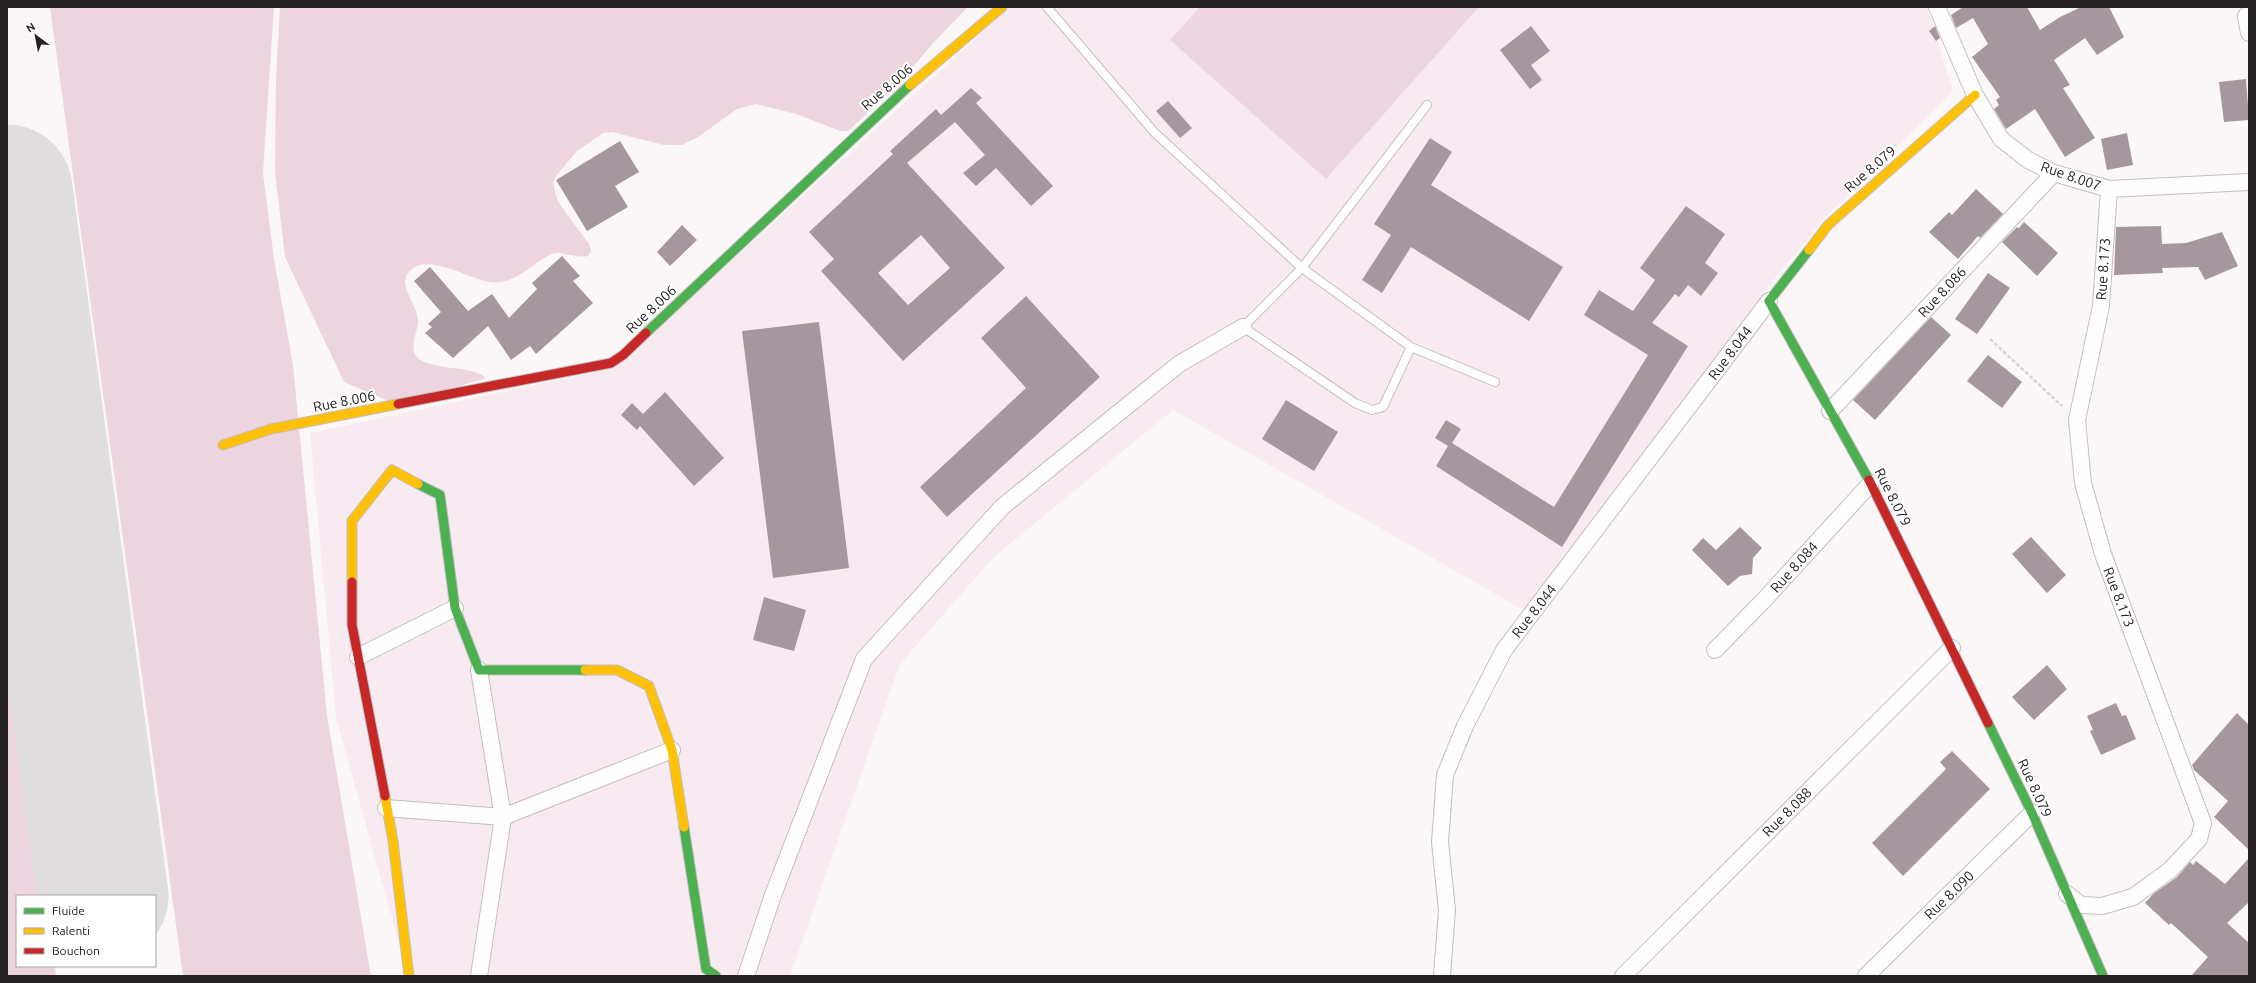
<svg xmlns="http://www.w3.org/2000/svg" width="2256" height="983" font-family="Ubuntu,sans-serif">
  <rect width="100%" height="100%" fill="#fbf7f9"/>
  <path fill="#f8eaf1" d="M1010,7h917l26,84 -129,128 -60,73 -235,321 -356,-203 -179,147 -94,107 -110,312h-382l-72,-258 -26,-285 304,-65z"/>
  <path fill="#edd5e0" d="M50,7h224l-11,166 11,86 19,106 34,351 44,260h-188z
    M280,7h688l-34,35 -38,45 -48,44h-8l-44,-17 -40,-10 -19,5 -39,28 -16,8h-18l-52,-13 -9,1 -26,18 -21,25 -3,7 5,19 31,42 2,7 -3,5c-13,3 -26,-6 -36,-2 -21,9 -37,32 -62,28 -23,-3 -65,-32 -82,-9 -10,13 9,32 10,46 1,11 -10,28 -1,38 13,14 57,8 69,21l-88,27 -54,-23 -59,-125 -10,-85 1,-94z
    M1200,7h279l-153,172 -156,-139z
    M7,614l38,282h-28v70h38l1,10h-49z"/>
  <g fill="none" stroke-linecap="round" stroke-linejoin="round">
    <path stroke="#e0ddde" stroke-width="131" d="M7,190l96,706"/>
  </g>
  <path fill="#a4989e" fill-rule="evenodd" d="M1963,7h64l13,23 20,-13 21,-10h28l15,30 -27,18 -12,-17 -31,22 16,25 -7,3 32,50 -30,19 -30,-48 -29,20 -12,-20 5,-4 -3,-5 4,-3 -28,-40 16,-13 -15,-26 -17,10 -5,-13z
    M1531,26l19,25 -19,14 11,15 -12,9 -30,-39z
    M1935,26l5,12 -4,3 -7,-10z
    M2246,79l3,41 -25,2 -5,-40z
    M971,88l11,10 -6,5 77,83 -22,20 -35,-38 -20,18 -13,-13 22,-18 -30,-33 -48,41 98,105 -102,93 -82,-90 13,-12 -25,-27 84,-78 -3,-3 46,-42 5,6zM921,235l29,33 -42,37 -30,-32z
    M1168,101l24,27 -12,10 -24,-27z
    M2127,133l6,32 -26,5 -6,-31z
    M1430,138l22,14 -21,33 132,82 -34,54 -118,-74 -29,46 -20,-13 29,-45 -17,-11z
    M620,141l19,31 -24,14 13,21 -41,24 -31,-51z
    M1976,189l27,25 -23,24 -2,-2 -20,23 -29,-27 20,-20 3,3z
    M1686,206l39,28 -20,29 13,10 -17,23 -13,-11 -9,12 -4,-3 -23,29 36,23 -126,201 -126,-81 12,-20 -13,-8 11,-18 15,9 -9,14 102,64 94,-152 -64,-40 15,-25 34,21 22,-31 -15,-12z
    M2024,222l34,31 -21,23 -35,-34 15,-15 2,1z
    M682,225l15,15 -27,26 -13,-14z
    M2161,226l1,18 24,-1 36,-11 16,34 -33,14 -7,-13 -36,1 1,5 -49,2 2,-48z
    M562,256l18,20 -7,5 20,22 -57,51 -6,-8 -19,14 -23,-34 -35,32 -28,-25 7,-6 -4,-3 13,-12 -27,-31 16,-14 38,44 24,-17 17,24 28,-29 -5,-6z
    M1988,273l22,15 -33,46 -22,-15z
    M1026,296l74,81 -153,140 -27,-30 106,-99 -45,-50z
    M1931,317l20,18 -76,85 -22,-20z
    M819,322l30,246 -76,10 -31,-247z
    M1988,355l34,27 -20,26 -35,-27z
    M665,392l59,66 -30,28 -54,-60 -3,4 -16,-15 11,-12 11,11z
    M1286,400l52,32 -24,39 -52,-32z
    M1740,527l22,21 -9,10 -1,16 -12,2 -12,10 -36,-36 11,-12 13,12z
    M2031,537l35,38 -19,18 -35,-39z
    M764,597l42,13 -12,41 -41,-11z
    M2047,665l20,24 -33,31 -22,-23z
    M2116,703l6,13 4,-1 10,24 -35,16 -11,-24 3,-1 -6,-14z
    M2237,713l12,12v125l-35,-33 14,-16 -34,-31 -2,-5z
    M1952,751l38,38 -87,87 -31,-33 74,-74 -6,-7z
    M2249,858v44l-22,21 22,20v33h-58l17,-19 -37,-34 -2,2 -24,-22 8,-9 24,-17 13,-15 3,3 3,-4 29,23z"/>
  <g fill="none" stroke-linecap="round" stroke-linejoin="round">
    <defs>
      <path id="lane" d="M1047,7l108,126 147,135 109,79 84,35
        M1411,347l-28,60 -11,3 -17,-7 -112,-76 59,-59 125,-163"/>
      <path id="street" d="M1937,7l38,88 26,44 27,21 26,13 55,16 140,-7
        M2246,16l3,17
        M1830,411l224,-238
        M1715,650l49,-50 107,-117
        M358,657l97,-49
        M479,670l24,147 -24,159
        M386,808l117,9 169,-67
        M2067,894l14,11 21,1 31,-9 37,-27 29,-31 4,-16 -100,-269 -20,-71 -6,-63 24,-114 8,-117
        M746,976l27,-81 91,-236 138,-152 177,-143 64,-37
        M1442,976l5,-66 -7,-68 5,-67 20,-49 39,-76 265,-349
        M1623,976l329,-328
        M1866,976l166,-163"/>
      <path id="fast" d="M1809,250l-40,51 100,179
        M646,333l264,-248
        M418,484l22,11 15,113 24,62h106
        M1988,723l44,90 71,163
        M684,827l22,142 10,7"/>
      <path id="slow" d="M910,85l92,-78
        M1809,250l19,-25 147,-130
        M223,445l48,-16 127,-25
        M352,582v-61l40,-51 26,14
        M585,670h32l32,16 23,64 12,77
        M385,796l8,45 16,135"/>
      <path id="jam" d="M398,404l213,-41 12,-8 23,-22
        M1869,480l119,243
        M352,582v43l33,171"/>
    </defs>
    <use href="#lane" stroke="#c3bec0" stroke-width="10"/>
    <use href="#street" stroke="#c3bec0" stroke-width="18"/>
    <use href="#fast" stroke="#c3bec0" stroke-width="11"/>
    <use href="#slow" stroke="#c3bec0" stroke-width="11"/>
    <use href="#jam" stroke="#c3bec0" stroke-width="11"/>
    <path stroke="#d5d4d4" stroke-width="2.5" stroke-dasharray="4 2" stroke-linecap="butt" d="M1990,339l72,67"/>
    <use href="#lane" stroke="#fefefe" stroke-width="8"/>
    <use href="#street" stroke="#fefefe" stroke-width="16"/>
    <use href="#fast" stroke="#4caf50" stroke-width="9"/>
    <use href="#slow" stroke="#ffc107" stroke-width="9"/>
    <use href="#jam" stroke="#c62828" stroke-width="9"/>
  </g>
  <g text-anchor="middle" stroke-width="4" stroke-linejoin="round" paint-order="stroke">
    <g font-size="14" fill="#252022" stroke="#fff">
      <text transform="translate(887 87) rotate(-41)" y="5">Rue 8.006</text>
      <text transform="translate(1870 169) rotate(-41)" y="5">Rue 8.079</text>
      <text transform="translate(2071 176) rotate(19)" y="5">Rue 8.007</text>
      <text transform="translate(2103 269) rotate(-86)" y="5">Rue 8.173</text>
      <text transform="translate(1942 292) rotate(-47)" y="5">Rue 8.086</text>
      <text transform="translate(651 309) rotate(-43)" y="5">Rue 8.006</text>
      <text transform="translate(1730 353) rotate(-53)" y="5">Rue 8.044</text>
      <text transform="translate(344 401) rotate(-11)" y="5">Rue 8.006</text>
      <text transform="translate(1893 497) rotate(63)" y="5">Rue 8.079</text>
      <text transform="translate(1794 567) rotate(-48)" y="5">Rue 8.084</text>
      <text transform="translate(2119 597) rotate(69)" y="5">Rue 8.173</text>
      <text transform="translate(1534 611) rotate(-52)" y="5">Rue 8.044</text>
      <text transform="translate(2035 788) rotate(65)" y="5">Rue 8.079</text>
      <text transform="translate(1787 812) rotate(-45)" y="5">Rue 8.088</text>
      <text transform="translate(1949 895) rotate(-44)" y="5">Rue 8.090</text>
    </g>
  </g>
  <rect width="2256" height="983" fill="none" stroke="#252022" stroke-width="16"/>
  <rect x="16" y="895" width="140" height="72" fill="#ffffff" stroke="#a8a6a7"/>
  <rect x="24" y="908" width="20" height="6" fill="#4caf50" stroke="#a8a6a7"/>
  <text x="52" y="915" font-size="12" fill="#252022">Fluide</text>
  <rect x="24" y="928" width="20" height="6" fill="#ffc107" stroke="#a8a6a7"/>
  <text x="52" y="935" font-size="12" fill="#252022">Ralenti</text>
  <rect x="24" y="948" width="20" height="6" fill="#c62828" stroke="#a8a6a7"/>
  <text x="52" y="955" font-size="12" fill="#252022">Bouchon</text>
  <g transform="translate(36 36) rotate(328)" stroke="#ffffff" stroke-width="3" paint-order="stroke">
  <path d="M0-3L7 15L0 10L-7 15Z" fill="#252022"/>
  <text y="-6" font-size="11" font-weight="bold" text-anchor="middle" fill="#252022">N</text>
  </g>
</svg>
